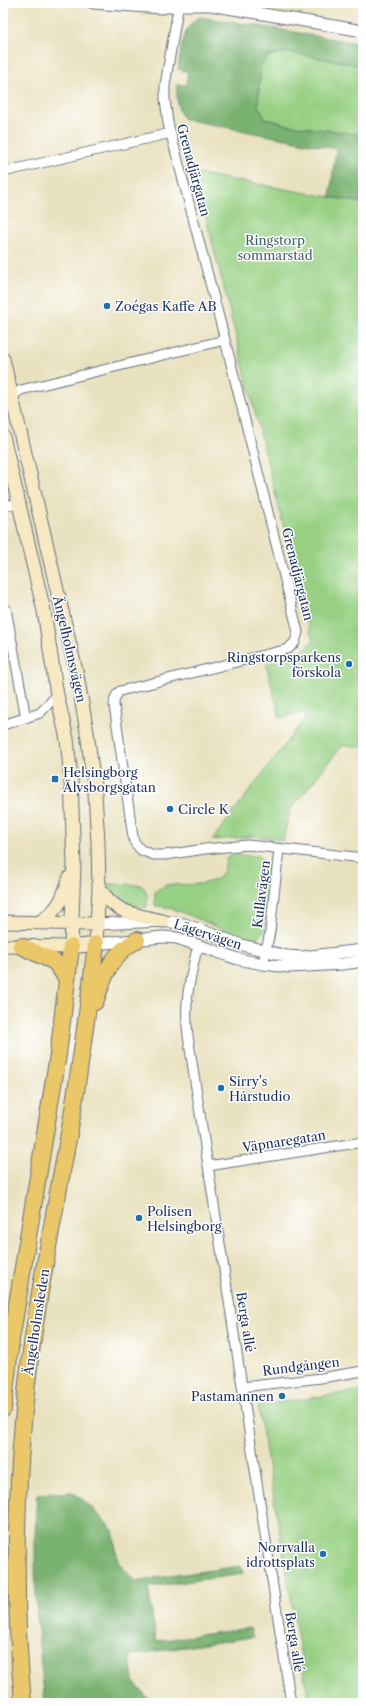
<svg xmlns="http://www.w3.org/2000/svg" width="366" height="1706" font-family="'Libre Caslon Text',serif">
  <rect width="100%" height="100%" fill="#fff"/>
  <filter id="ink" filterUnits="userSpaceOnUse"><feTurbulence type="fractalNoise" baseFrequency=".025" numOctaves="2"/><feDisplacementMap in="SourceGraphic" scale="8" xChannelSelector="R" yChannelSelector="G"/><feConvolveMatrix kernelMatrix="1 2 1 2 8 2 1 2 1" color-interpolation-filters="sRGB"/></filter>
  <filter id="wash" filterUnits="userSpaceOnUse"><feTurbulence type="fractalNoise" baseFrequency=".012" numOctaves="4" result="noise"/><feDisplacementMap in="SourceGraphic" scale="16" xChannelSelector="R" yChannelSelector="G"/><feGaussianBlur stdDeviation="0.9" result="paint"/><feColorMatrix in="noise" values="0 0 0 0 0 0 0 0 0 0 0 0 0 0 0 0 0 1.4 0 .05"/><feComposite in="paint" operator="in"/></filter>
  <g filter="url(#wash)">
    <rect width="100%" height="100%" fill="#e9e2c0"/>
    <path fill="#98d083" stroke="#5a8070" d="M287,52l76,14v69l-75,-10 -23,-7 -7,-13 3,-40 7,-9z
      M195,173l168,30v544l-20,-2 -53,65 -7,31 -27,-5 -44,4 94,-123 -2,-5 -24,6 -14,-54 32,-9 16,-15 -4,-8z
      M229,855l30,1 5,5 1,7h5c-1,12 -3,56 -7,64 -5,7 -12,9 -20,7 -19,-8 -70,-34 -88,-33v-14l5,-4h4v-3c15,-1 48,2 57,-10 5,-6 3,-14 8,-20z
      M107,884l34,1c7,6 6,14 6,22l-9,1 -14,-1 -15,-15z
      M363,1390v313h-54l-51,-297z"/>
    <path fill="#7ab271" stroke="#4a7068" d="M199,17c55,7 109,18 164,27v22l-76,-14 -19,4 -7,9 -3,40 7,13 23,7 75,10v68l-33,-6 6,-48 -152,-30c-8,-10 -7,-23 -7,-35l9,1 2,-13 -10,-3c3,-18 4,-42 21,-52z
      M73,1492l16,13 24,25 5,32 16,19 107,-15 2,8 -95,13 8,54 94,-13 3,9 -123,18 3,26 19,22h-107c-8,-69 -13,-140 -8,-209z"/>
  </g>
  <g filter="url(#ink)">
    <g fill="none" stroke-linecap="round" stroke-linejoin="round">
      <defs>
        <path id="minor" d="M179,3l-14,82v14l3,24 57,217 73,292 -3,10 -7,7 -168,42c-5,4 -6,8 -6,14l19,132 2,6 6,7 13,5h11l40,-6 43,-4 115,13
          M3,172l168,-39
          M13,399l2,-5 6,-4 204,-50
          M3,504l17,2
          M3,609h3l20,109
          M3,725l37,-12 17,-18
          M200,946l-4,7c-7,31 -12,51 -8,83l103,667
          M263,964l7,-32 9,-83
          M208,1166l155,-24
          M242,1387l79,-9 42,-7"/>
        <path id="tertiary" d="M93,3l68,5 17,-3h32l153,26
          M97,924l66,-3 21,3 58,21 45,11 15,1 61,-7
          M96,944l66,-7 15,1 61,21 25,5 26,3 54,-3 20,-3"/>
        <path id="secondary" d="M3,359l74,316 10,57 8,61 3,50 1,45 -3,56 -25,3 -68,-1
          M3,436l41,175 13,84 10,44 4,41 3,84 -3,83
          M99,888c18,27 35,26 64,33
          M3,922l94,2
          M40,922c20,-14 22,-22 30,-45"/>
        <path id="motorway" d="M21,946l34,16 12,17
          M95,1002c11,-29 14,-46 42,-62
          M3,1409l8,-69 47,-285 13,-108
          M23,1703c-9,-96 -8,-195 1,-292 9,-93 28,-185 45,-277 11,-63 19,-126 27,-190"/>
      </defs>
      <use href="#minor" stroke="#636e80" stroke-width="11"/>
      <use href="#tertiary" stroke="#636e80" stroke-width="13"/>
      <use href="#secondary" stroke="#636e80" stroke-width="15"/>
      <use href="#motorway" stroke="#636e80" stroke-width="18"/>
      <use href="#minor" stroke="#fff" stroke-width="9"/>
      <use href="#tertiary" stroke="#fff" stroke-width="11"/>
      <use href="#secondary" stroke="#f7e9c3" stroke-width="13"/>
      <use href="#motorway" stroke="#eac769" stroke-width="16"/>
    </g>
  </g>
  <g fill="#1f6fb2" stroke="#fff" stroke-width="1.5">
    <circle cx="107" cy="306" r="4"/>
    <circle cx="349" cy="664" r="4"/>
    <rect x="51" y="775" width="8" height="8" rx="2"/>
    <circle cx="170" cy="809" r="4"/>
    <circle cx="221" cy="1088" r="4"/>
    <circle cx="139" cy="1218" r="4"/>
    <circle cx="282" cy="1396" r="4"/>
    <circle cx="323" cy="1554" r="4"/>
  </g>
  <g text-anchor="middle" stroke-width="3" stroke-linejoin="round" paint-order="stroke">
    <g font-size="13" fill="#1b2f5e" stroke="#fff">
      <text transform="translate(194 170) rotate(75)" y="5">Grenadjärgatan</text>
      <text transform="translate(298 574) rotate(76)" y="5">Grenadjärgatan</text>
      <text transform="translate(70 649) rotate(77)" y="5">Ängelholmsvägen</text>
      <text transform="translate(261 894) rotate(-83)" y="5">Kullavägen</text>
      <text transform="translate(208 934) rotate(18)" y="5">Lägervägen</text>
      <text transform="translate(284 1141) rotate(-9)" y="5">Väpnaregatan</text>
      <text transform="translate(36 1322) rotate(-81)" y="5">Ängelholmsleden</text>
      <text transform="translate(246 1322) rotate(81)" y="5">Berga allé</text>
      <text transform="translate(301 1366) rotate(-7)" y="5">Rundgången</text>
      <text transform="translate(295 1642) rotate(81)" y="5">Berga allé</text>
    </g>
    <g font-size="13" fill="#405f69" stroke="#fff">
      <text x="275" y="245">Ringstorp<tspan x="275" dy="15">sommarstad</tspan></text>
    </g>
    <g font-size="13" fill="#1b2f5e" stroke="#fff" text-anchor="start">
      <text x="115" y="311">Zoégas Kaffe AB</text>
      <text x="341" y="662" text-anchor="end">Ringstorpsparkens<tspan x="341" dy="15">förskola</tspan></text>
      <text x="63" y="777">Helsingborg<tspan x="63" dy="15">Älvsborgsgatan</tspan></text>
      <text x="178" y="814">Circle K</text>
      <text x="229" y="1086">Sirry's<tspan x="229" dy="15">Hårstudio</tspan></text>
      <text x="147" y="1216">Polisen<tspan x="147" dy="15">Helsingborg</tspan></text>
      <text x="274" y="1401" text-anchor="end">Pastamannen</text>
      <text x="315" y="1552" text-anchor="end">Norrvalla<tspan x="315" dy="15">idrottsplats</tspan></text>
    </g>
  </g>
  <rect width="366" height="1706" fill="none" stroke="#fff" stroke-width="16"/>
</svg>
